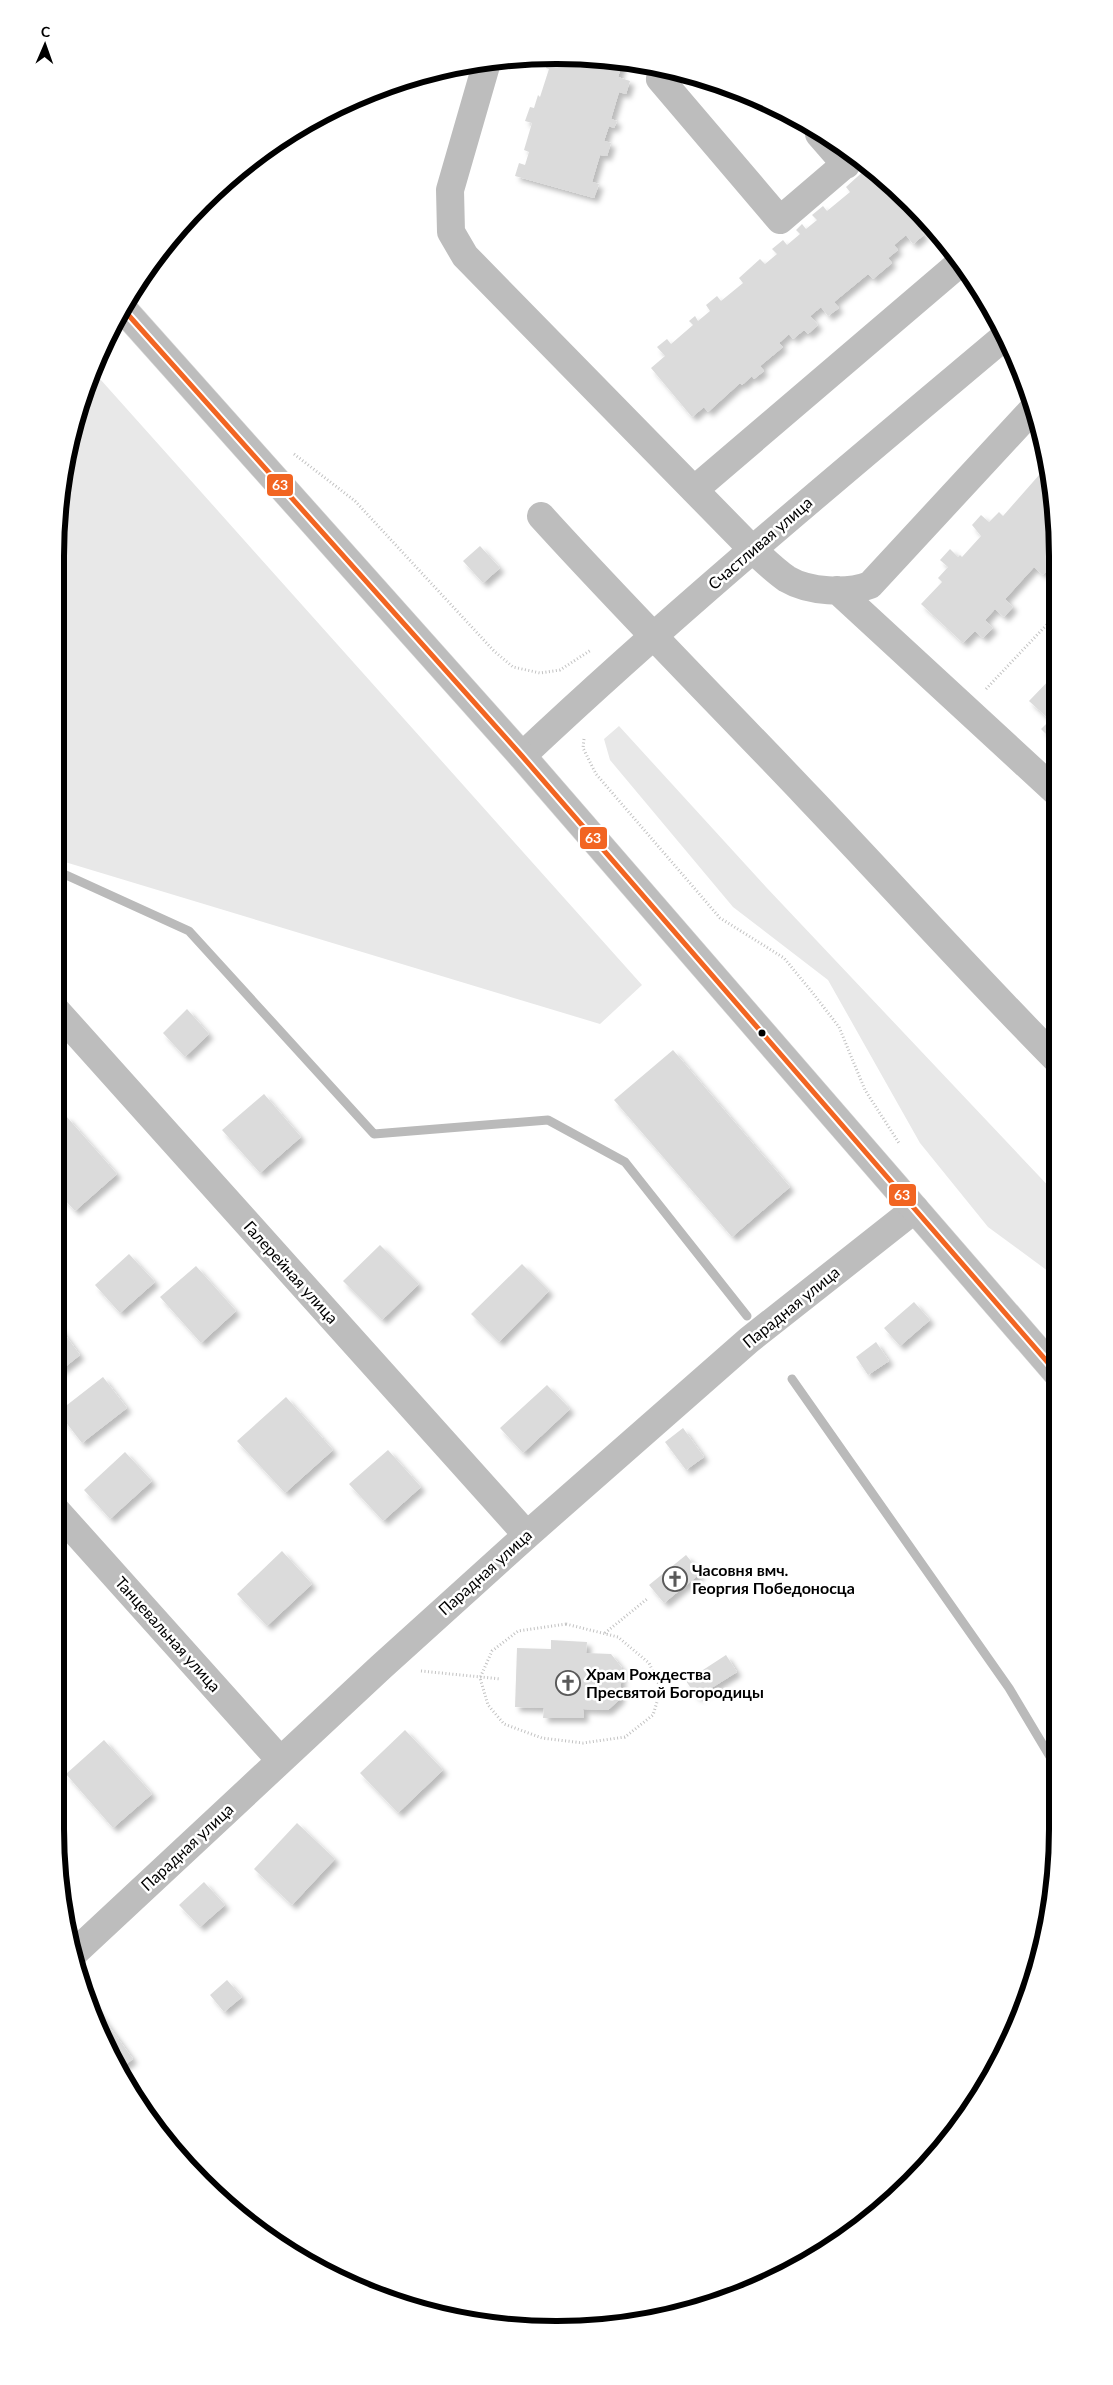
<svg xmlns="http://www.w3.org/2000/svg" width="1113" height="2385" font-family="Lato,sans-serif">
  <defs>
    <filter id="shadow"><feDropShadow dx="4.5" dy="4.5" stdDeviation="2.5" flood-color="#0004"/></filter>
  </defs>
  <rect width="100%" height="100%" fill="#fff"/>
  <path fill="#e8e8e8" d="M92,370l550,615 -42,39 -545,-165v-303l10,-97z
    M619,726l147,161 290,307v83l-68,-50 -68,-84 -92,-163 -95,-73 -123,-147 -6,-21z"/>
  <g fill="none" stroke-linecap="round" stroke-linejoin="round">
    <path stroke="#bababa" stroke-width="9" d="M55,870l134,61 185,203 174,-14 77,42 122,154
      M792,1379l217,309 49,82"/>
  </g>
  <path fill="#dbdbdb" filter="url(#shadow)" d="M554,55l69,7 -5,15 12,4 -4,13 -7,-2 -8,27 6,2 -3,7 -5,-2 -5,15 7,2 -4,13 -7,-1 -8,27 7,2 -5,14 -79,-22 4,-13 6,2 4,-13 -5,-2 8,-27 -7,-2 5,-14 4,1 4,-13 2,2 9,-28 -3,-1 3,-12 8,2z
    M867,168l4,6 3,-3 49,49 -6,6 7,9 -11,9 -7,-9 -12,10 4,5 -10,8 4,5 -19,16 -5,-5 -34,28 5,6 -11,8 -7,-9 -11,9 8,9 -10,9 -4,-4 -11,9 -4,-5 -10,9 4,4 -23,19 4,5 -10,8 -2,-3 -10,9 -2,-2 -32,29 -4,-5 -12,10 -41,-49 14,-12 -8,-9 10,-8 4,5 22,-19 -4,-4 6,-5 3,5 12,-10 -4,-6 11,-9 4,5 22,-18 -4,-5 21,-19 5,5 12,-10 -5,-5 11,-9 4,5 13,-11 -4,-4 6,-6 4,5 11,-9 -5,-5 11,-9 4,5 23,-19 -4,-5z
    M1047,466l7,25v72l-11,12 -9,-8 -29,32 8,8 -9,10 -9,-8 -10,11 8,8 -10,10 -8,-7 -12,12 -42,-39 21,-22 -4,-4 10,-11 -8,-7 10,-11 8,8 2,-2 2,2 19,-21 -9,-11 9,-10 8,7 10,-10 4,4z
    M480,546l20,22 -17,15 -20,-22z
    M1054,675v61l-3,3 -10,-10 9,-9 -21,-19z
    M187,1009l22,25 -24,23 -22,-24z
    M673,1050l117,137 -58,50 -118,-137z
    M264,1094l37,43 -41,36 -38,-43z
    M66,1116l51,58 -42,37 -20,-22v-63z
    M380,1245l39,39 -37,36 -39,-39z
    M129,1254l26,28 -35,31 -25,-28z
    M522,1264l27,27 -50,51 -28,-28z
    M196,1266l40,45 -35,32 -41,-46z
    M914,1302l16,18 -30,26 -16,-18z
    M57,1324l23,31 -25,20v-50z
    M876,1342l13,19 -21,14 -12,-18z
    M103,1377l24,31 -45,35 -24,-31z
    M547,1385l23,24 -47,44 -23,-25z
    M286,1397l47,53 -48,43 -48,-52z
    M683,1428l21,29 -18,13 -21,-28z
    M388,1450l33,37 -38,34 -34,-37z
    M125,1452l27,29 -42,38 -26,-29z
    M282,1551l30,33 -45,42 -30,-32z
    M686,1555l15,18 -37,30 -15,-18z
    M551,1640l36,2 -1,11 25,1 11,14 -2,31 -12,11 -25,-1 1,9h-41l1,-10 -29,-1 2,-59 34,1z
    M726,1655l11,17 -40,25 -11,-16z
    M405,1730l38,40 -45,43 -38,-40z
    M104,1740l48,54 -39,34 -47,-54z
    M297,1823l38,36 -43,46 -38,-36z
    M204,1882l21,23 -25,22 -21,-22z
    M227,1980l15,17 -18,15 -14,-17z
    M92,2003l41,56 -15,11 -29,-65z"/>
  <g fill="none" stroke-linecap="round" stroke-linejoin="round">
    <defs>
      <path id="major" d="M123,309l399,447 535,617"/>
    </defs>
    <use href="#major" stroke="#dbdbdb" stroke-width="29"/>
    <path stroke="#c2c2c2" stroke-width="3" stroke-dasharray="1 2.5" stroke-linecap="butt" d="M294,454l61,47 139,150 19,16 27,6 20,-3 31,-20
      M986,689l68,-72
      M584,739l-1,9 13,26 124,144 64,40 28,34 27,35 26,63 34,53
      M566,1624l52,13 31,26 12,26 -8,26 -28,22 -42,6 -41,-5 -38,-14 -16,-19 -8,-27 12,-27 26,-20z
      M605,1633l42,-34
      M421,1671l80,8"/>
    <path stroke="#bdbdbd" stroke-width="28" d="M487,62l-37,128 1,42 14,24 287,293c11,10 23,22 35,30 22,13 60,15 83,6l162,-175
      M664,67l-4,12 120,141 76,-65
      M819,134l27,31
      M694,490l267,-228
      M541,516c87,96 179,188 268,282 83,87 163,176 247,261
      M837,590l218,201
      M522,756c155,-146 319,-282 482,-419
      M55,1009l472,526
      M55,1509l225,251
      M72,1955l309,-288 146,-132 222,-195 166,-131"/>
    <use href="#major" stroke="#bdbdbd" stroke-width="28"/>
    <defs>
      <path id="bus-1" d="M123,309l399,447 535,617"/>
    </defs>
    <use href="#bus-1" stroke="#fff" stroke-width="9"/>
    <use href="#bus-1" stroke="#f26522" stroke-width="5"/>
  </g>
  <defs>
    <symbol id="church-ring" viewBox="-11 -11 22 22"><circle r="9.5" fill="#fff" stroke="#595959" stroke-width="1.5"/><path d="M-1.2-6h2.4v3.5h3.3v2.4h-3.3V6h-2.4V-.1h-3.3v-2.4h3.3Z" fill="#595959"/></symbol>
  </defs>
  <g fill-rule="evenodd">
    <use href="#church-ring" x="661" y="1565" width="28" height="28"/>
    <use href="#church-ring" x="554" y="1669" width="28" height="28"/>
  </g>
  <circle fill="#000" stroke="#fff" stroke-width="2" cx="762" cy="1033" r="4.5"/>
  <g text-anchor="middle" stroke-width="5" stroke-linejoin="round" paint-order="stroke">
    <g font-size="16" fill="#000" stroke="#fff">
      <text transform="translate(760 543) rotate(-41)" y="6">Счастливая улица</text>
      <text transform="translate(291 1272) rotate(48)" y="6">Галерейная улица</text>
      <text transform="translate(791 1307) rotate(-39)" y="6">Парадная улица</text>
      <text transform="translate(485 1572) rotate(-42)" y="6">Парадная улица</text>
      <text transform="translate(168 1634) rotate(48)" y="6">Танцевальная улица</text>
      <text transform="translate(187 1847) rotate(-43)" y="6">Парадная улица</text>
    </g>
    <g font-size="16" font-weight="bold" fill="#000" stroke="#fff" text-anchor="start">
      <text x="692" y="1576">Часовня вмч.<tspan x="692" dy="18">Георгия Победоносца</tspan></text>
      <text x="586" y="1680">Храм Рождества<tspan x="586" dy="18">Пресвятой Богородицы</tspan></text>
    </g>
  </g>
  <path d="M0 0H1113V2385H0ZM556 64H557A492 492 0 0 1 1049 556V1829A492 492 0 0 1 557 2321H556A492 492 0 0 1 64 1829V556A492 492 0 0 1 556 64Z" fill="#fff" fill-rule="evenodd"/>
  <path fill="none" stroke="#000" stroke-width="6" d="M556 64H557A492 492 0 0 1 1049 556V1829A492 492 0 0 1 557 2321H556A492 492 0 0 1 64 1829V556A492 492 0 0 1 556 64Z"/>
  <g stroke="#fff" stroke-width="2">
    <rect x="266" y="473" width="28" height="24" rx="5" fill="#f26522"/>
    <rect x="579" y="826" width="29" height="24" rx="5" fill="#f26522"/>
    <rect x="888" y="1183" width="29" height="24" rx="5" fill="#f26522"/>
  </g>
  <g font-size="14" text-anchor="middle" font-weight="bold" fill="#fff">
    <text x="280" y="490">63</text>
    <text x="593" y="843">63</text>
    <text x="902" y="1200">63</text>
  </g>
  <g transform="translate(45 45) rotate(2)" stroke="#ffffff" stroke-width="4" paint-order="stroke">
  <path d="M0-4L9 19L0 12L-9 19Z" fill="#000000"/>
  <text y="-8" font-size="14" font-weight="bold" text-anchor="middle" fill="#000000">С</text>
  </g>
</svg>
